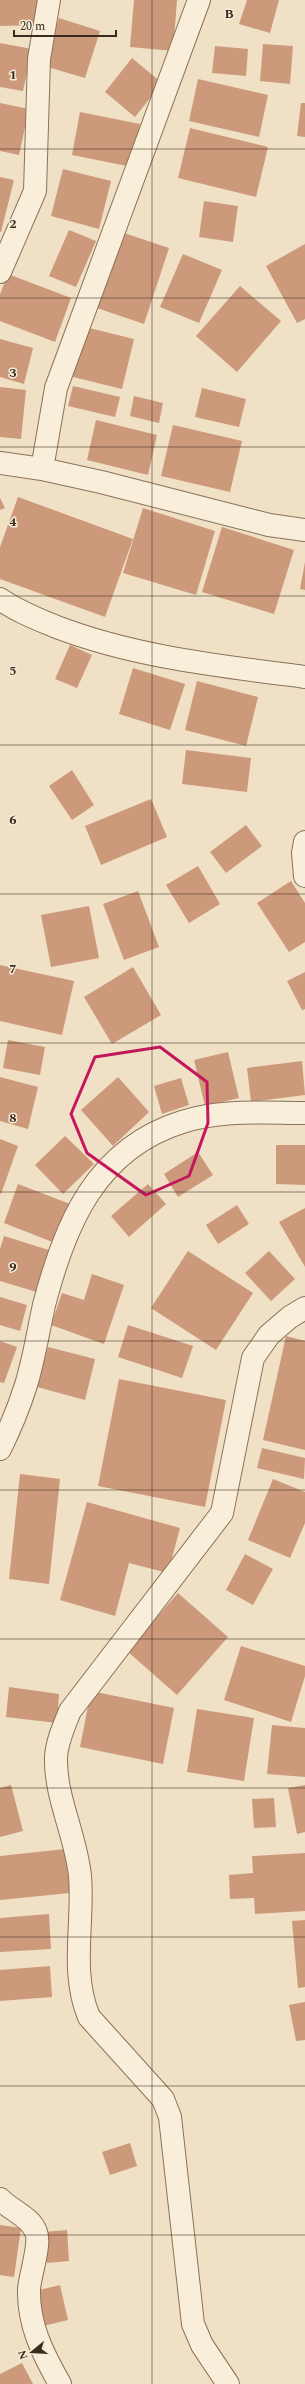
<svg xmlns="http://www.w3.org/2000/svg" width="305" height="2384" font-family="Spectral,serif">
  <rect width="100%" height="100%" fill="#efe0c6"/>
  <path fill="#cd997b" d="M0,0h39l1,25 -40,1z
    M134,0h43l-4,51 -43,-4z
    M247,0h32l-9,33 -31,-9z
    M59,18l41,13 -15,47 -41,-12z
    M0,43l32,6 -9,42 -23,-4z
    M263,44l30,2 -3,38 -30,-3z
    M215,46l33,3 -2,27 -34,-3z
    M132,58l30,25 -27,34 -30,-25z
    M198,79l70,16 -9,42 -70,-16z
    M0,103l29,6 -10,46 -19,-4z
    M301,103h4v34l-8,-1z
    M80,112l60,12 -8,43 -60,-12z
    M190,128l78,19 -12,50 -78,-19z
    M63,169l48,12 -12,48 -48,-13z
    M0,177l14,3 -13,52h-1z
    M204,201l34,5 -5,36 -34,-5z
    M69,230l27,11 -20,46 -27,-11z
    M121,232l48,16 -25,76 -47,-16z
    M305,244v75l-8,4 -31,-57z
    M183,254l39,16 -23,53 -39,-16z
    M8,274l63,24 -16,44 -55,-21v-27z
    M240,286l41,35 -44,51 -41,-36z
    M85,327l49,12 -12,50 -49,-12z
    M0,339l33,9 -9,36 -24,-7z
    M73,386l47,11 -5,20 -47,-11z
    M0,387l26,3 -5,49 -21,-2z
    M202,388l44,11 -7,28 -44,-10z
    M134,396l29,7 -4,20 -29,-7z
    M96,420l61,15 -9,40 -61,-15z
    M173,425l69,16 -12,51 -69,-16z
    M18,497l115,42 -28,78 -105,-38v-32z
    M0,498l5,10 -5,2z
    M143,508l72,23 -19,64 -73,-22z
    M222,527l72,23 -20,64 -72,-22z
    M305,562v28l-5,-1z
    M70,645l22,10 -15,33 -22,-9z
    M133,668l52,16 -15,46 -51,-16z
    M197,681l61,16 -12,49 -61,-16z
    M186,750l65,8 -4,34 -65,-8z
    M72,770l22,35 -22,15 -23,-34z
    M151,799l16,38 -66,28 -16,-39z
    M246,825l16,21 -36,27 -16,-21z
    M198,866l22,38 -31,19 -23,-38z
    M291,881l14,22v39l-16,10 -32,-49z
    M138,891l21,56 -35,13 -21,-56z
    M89,906l10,52 -48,9 -10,-52z
    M0,965l74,16 -12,54 -62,-14z
    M133,967l28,48 -49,29 -28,-47z
    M305,972v37l-3,1 -15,-29z
    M8,1040l37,7 -5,28 -37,-7z
    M228,1052l11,46 -34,8 -11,-46z
    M302,1061l3,34 -54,7 -4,-34z
    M0,1077l38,10 -10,42 -28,-8z
    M118,1077l31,35 -36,34 -32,-36z
    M181,1078l8,27 -27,9 -8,-28z
    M65,1136l29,28 -31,30 -28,-29z
    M0,1139l18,7 -17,48 -1,-1z
    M276,1145h29v40l-29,-1z
    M198,1152l15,23 -35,22 -14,-23z
    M18,1184l52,20 -15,39 -51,-20z
    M148,1184l18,20 -37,33 -18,-21z
    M237,1205l12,19 -31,20 -12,-19z
    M305,1208v59l-26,-45z
    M4,1236l48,15 -12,42 -40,-12v-32z
    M188,1251l65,42 -37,57 -65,-42z
    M269,1251l26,28 -24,22 -26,-28z
    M92,1274l32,11 -20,59 -53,-19 11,-32 22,7z
    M0,1297l27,8 -7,26 -20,-6z
    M128,1325l65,21 -11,32 -64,-21z
    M286,1336l19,5v109l-42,-10z
    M0,1341l17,6 -13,36 -4,-1z
    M48,1347l47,12 -10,41 -48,-13z
    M119,1379l107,21 -21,107 -107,-21z
    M262,1448l43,10 -1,21 -47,-11z
    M20,1474l40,5 -11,105 -40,-5z
    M273,1479l32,13v31l-15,35 -42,-18z
    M87,1502l93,26 -12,45 -39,-10 -14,53 -55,-16z
    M245,1554l28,15 -20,36 -27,-15z
    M178,1593l50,44 -51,58 -50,-44z
    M241,1646l64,20v10l-14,46 -67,-22z
    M9,1687l50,7 -2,29 -51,-6z
    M91,1691l83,17 -11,56 -83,-17z
    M197,1709l57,9 -10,63 -57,-9z
    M272,1725l33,3v49l-38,-3z
    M11,1785l12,46 -23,6v-49z
    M305,1785v47l-8,2 -9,-46z
    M274,1798l2,29 -22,1 -2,-29z
    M65,1849l5,44 -70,7v-44z
    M305,1853v58l-50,3 -1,-16 -24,1 -1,-24 24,-2 -1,-17z
    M49,1914l2,35 -51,3v-34z
    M305,1920v67l-7,1 -6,-67z
    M50,1966l2,31 -52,4v-31z
    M305,2002v38l-9,1 -7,-36z
    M130,2143l7,23 -27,9 -8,-23z
    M0,2225l21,3 -7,49 -14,-2z
    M67,2230l2,31 -22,2 -3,-31z
    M60,2285l8,35 -25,6 -8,-35z
    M22,2363l11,21h-33v-10z"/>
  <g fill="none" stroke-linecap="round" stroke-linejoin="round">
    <defs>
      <path id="minor" d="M199,0l-143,388 -14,81 59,13 168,43 36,5
        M0,272l35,-81 4,-132 10,-59
        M0,463l42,6
        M0,599c17,12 35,19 54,27 80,31 166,40 251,51
        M305,842l-2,11 2,23
        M0,1449c10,-20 19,-42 26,-64 8,-26 12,-53 18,-80 21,-81 52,-156 138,-183 39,-13 83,-9 123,-9
        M0,2199c10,11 31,18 36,33 5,12 -6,43 -7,57 -1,36 14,65 31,95
        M228,2384l-26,-39 -9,-21 -23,-207 -7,-18 -74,-82c-19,-45 -5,-94 -9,-141 -4,-41 -25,-78 -24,-119 1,-16 8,-31 14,-46l152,-198 31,-155 16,-23 21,-18 15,-9"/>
    </defs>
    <use href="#minor" stroke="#8a725b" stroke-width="24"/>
    <use href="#minor" stroke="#f9eed9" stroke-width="22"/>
  </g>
  <path fill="none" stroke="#c2185b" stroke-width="3" stroke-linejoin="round" d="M160,1047l47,35 1,41 -19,53 -43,19 -59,-42 -16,-39 24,-57z"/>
  <path fill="none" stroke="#3a2b1f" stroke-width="1" stroke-opacity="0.55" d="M152,0v2384M0,149h305M0,298h305M0,447h305M0,596h305M0,745h305M0,894h305M0,1043h305M0,1192h305M0,1341h305M0,1490h305M0,1639h305M0,1788h305M0,1937h305M0,2086h305M0,2235h305"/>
  <g font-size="13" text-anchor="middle" font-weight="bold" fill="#3a2b1f" stroke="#f6ebd5" stroke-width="3" stroke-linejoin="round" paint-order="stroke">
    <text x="229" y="18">B</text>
    <text x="13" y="79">1</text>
    <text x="13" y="228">2</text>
    <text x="13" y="377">3</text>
    <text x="13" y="526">4</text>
    <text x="13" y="675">5</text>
    <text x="13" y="824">6</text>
    <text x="13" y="973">7</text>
    <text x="13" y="1122">8</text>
    <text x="13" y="1271">9</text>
  </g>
  <g transform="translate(32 2352) rotate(252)" stroke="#f6ebd5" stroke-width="3" paint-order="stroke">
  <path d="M0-3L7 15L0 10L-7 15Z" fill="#3a2b1f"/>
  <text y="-6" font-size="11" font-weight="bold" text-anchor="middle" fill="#3a2b1f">N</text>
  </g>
  <path d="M14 30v6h102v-6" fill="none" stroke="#3a2b1f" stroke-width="2"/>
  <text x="20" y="30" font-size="12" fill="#3a2b1f" stroke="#f6ebd5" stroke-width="3" paint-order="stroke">20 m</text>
</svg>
